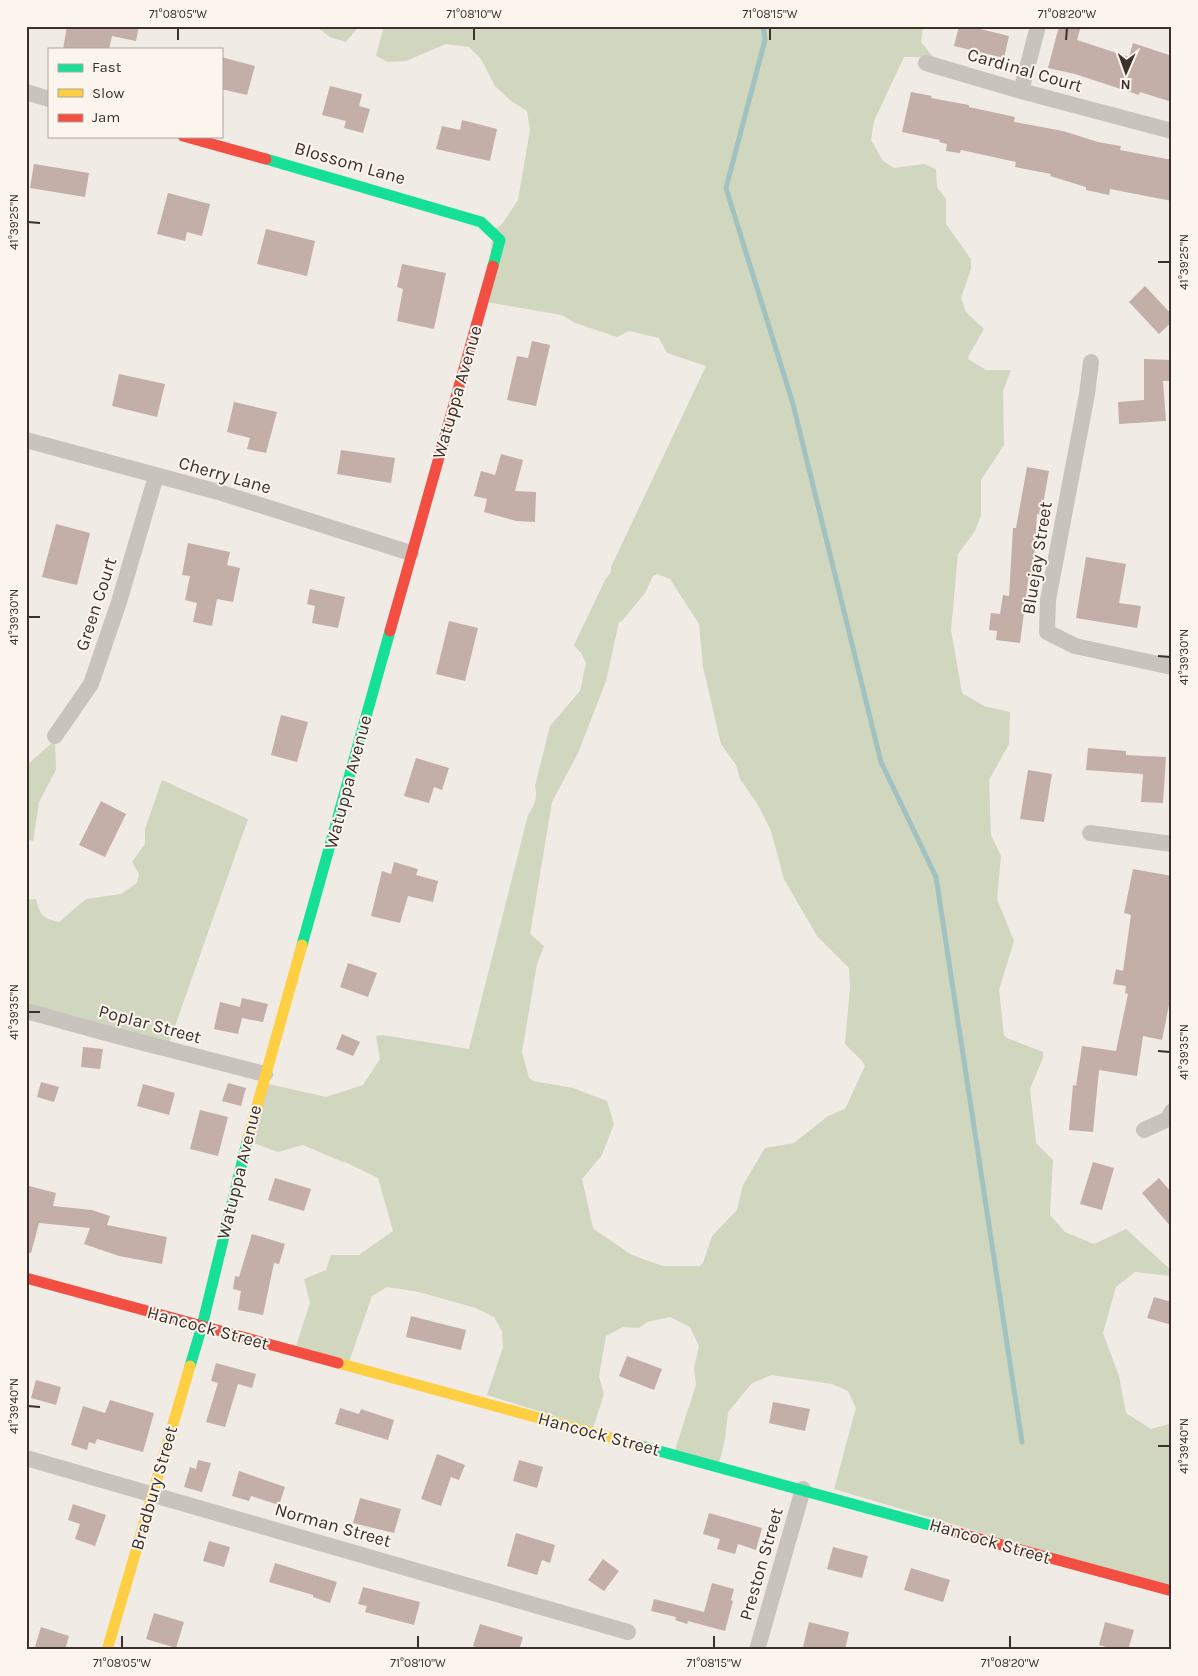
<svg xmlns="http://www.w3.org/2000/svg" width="1198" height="1676" font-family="Karla,sans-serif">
  <rect width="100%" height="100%" fill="#f0ebe5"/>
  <path fill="#d1d6bf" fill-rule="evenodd" d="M316,26h43l-13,16 -16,-5z
    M381,26h542l-2,16 12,15h-29l-30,64 -3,19 12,21 11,7 30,-4 12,5 1,18 9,12v25l25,35v10l-10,29 5,14 18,17 -15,26 -1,4 18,11h25l-8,21 1,54 -23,35v35l-6,16 -17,23 -7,76 11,63 22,13 26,6 -1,32 -20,36 2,55 10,21 -4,43 17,42 -15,49 5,45 3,3 36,14v6l-13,31 6,54 17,17 -3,55 15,17 29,12 32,-15 46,42v5l-37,-4 -19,15 -13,46 16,43 7,37 25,16 21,-6v166l-338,-100 22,-81 -8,-17 -16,-7 -60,-9 -20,8 -24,29 -3,27 -6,24 -44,-13 21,-65 -2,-17 5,-22 -9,-19 -20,-10 -23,5 -8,6 -16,-1 -17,9 -7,40 5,18 -11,34 -106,-33 16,-48 -1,-16 -8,-14 -18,-9 -57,-16 -32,-5 -15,9 -23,66 -53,-16 14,-43 -6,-24 22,-9 5,-15h28l34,-24 -15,-53 -33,-16h-2l-40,-17 -25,7 -32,-12 23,-56 57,13 37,-12 17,-26 -4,-23 6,-1 87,14 59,-234c6,-8 10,-18 7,-29l15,-60 30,-35 6,-28 -5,-10 -7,-8 31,-65 6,-8v-5l95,-201 -39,-13 -8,-15 -30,-7 -12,6 -42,-14 -13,-8 -76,-13 7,-72 9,-6 16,-24 12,-70 -3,-19 -16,-10 -16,-15 -14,-27 -12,-12 -23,-3 -40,17 -18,1 -12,-6 7,-27zM657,574l13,5 29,45 4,43 18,77 15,21 4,14 18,26 13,26 13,48 33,57 32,32 1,19 -5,57 18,18 2,4 -20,43 -17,7 -34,27 -29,5 -22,37 -6,25 -25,26 -9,27 -4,3h-36l-31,-11 -37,-25 -2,-2 -11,-49 20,-24 12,-31 -7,-23 -34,-13 -40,-7 -4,-3 -7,-26 15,-88 7,-18 -14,-12 22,-132 26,-49 28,-72 13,-59 3,-1 23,-28 8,-17z
    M55,740l1,30 -17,32 -6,39 -7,-2v-73z
    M162,780l86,39 -80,227 -142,-40v-106l10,-1c4,16 6,19 23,23l27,-23 35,-5 16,-11 2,-9 -7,-12 13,-18v-15z"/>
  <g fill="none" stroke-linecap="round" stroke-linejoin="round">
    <path stroke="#a1c2c1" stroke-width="5" d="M763,26l2,14 -39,148 67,216 88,358 55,115 86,565"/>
  </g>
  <path fill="#c3afa7" d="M67,26h72l-3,15 -24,-5 -3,13h-46z
    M959,26h9l41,10 -5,22 -50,-12z
    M1059,26h22l-4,14 52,17 4,-14 39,13v46l-32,-10 -1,3 -64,-21 -27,-6z
    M221,57l34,9 -8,29 -26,-6z
    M330,86l32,8 -3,12 11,3 -7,24 -19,-5 2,-7 -24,-6z
    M911,92l21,4 -1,2 38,7v2l46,10 -1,5 49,9 35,11 23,4 -1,4 52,10v41l-62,-12 -1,6 -23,-5v-3l-36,-11 1,-2 -36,-7 1,-5 -55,-12 -1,3 -14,-2 1,-7 -8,-2 1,-2 -38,-8z
    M462,120l35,9 -7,32 -54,-12 6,-23 18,4z
    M34,164l55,9 -4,24 -55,-9z
    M168,193l42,11 -8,32 -15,-4 -2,9 -28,-7z
    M266,229l49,12 -8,35 -50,-12z
    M402,264l44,9 -12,56 -37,-8 6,-32 -6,-2z
    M1145,286l27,29v7l-13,12 -30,-32z
    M532,341l18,4 -14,61 -29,-6 10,-44 11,2z
    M1144,359l28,1v21h-9l3,40 -47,3 -1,-22 26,-2z
    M119,374l46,10 -8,33 -45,-11z
    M234,402l43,10 -11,41 -19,-4 3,-11 -23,-6z
    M341,450l54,8 -4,25 -54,-9z
    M501,454l22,6 -8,31 21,1 -1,30 -19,-1 -32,-9 3,-13 -13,-3 7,-25 14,4z
    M1027,467l22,4 -8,44 -4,-1 -4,60h-4l-9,69 -24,-3 1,-9 -8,-1 2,-17 9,1 3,-19 6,1 4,-68h3z
    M56,524l34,9 -13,52 -35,-8z
    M188,543l42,9 -3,13 13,3 -7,34 -16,-3 -5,27 -19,-4 4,-19 -12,-3 5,-24 -8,-1z
    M1086,557l40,7 -7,39 22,3 -4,22 -61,-10z
    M310,589l35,8 -7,31 -26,-5 3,-17 -8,-2z
    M449,621l29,7 -13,53 -29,-7z
    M281,715l27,7 -11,40 -26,-7z
    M1088,748l38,3v4l40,2 -3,46 -22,-1 2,-28 -57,-4z
    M416,758l33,10 -7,22 -8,-3 -5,16 -25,-7z
    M1028,770l24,4 -8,48 -24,-3z
    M101,801l25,13 -21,43 -26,-12z
    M394,862l24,7 -2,6 22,6 -5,21 -25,-6 -8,27 -29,-7 11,-45 9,3z
    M1133,869l39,7v114l-10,50 -19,-4 -6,40 -38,-6 -6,62 -24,-2 4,-45 3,1 6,-40 34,5 12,-57 -3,-1 1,-7 -13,-2 3,-15 7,2 8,-56 -7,-2z
    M348,963l29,10 -9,24 -28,-10z
    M242,998l26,6 -5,18 -21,-4 -4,16 -24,-5 6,-27 20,5z
    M342,1034l18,8 -7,14 -17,-7z
    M83,1047l20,2 -3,20 -19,-2z
    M41,1082l18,5 -5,15 -17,-5z
    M228,1083l18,5 -5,18 -19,-5z
    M143,1084l32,9 -6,22 -32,-9z
    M200,1110l28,7 -10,39 -28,-7z
    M1093,1162l21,6 -12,42 -22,-6z
    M275,1178l36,11 -7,22 -36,-11z
    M1159,1178l13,15v35l-30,-35z
    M29,1186l27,7 -3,13 39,4 18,6 -3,9 60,12 -5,27 -43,-8 -35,-12 6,-16 -51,-5 -8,30 -5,-1v-54z
    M252,1234l33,10 -6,20 -5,-1 -11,52 -25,-5 3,-19 -8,-2 2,-13 4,1z
    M1154,1297l18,5v23l-25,-7z
    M411,1316l55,14 -5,20 -55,-13z
    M627,1356l35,13 -8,21 -35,-14z
    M216,1363l40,11 -4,14 -14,-4 -13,43 -19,-5 12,-39 -7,-2z
    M36,1380l25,7 -5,18 -25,-7z
    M110,1400l44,13 -11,39 -46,-13 -2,5 -6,-2 -2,8 -16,-5 12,-39 22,7z
    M773,1402l37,7 -5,22 -36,-8z
    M340,1408l19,6 2,-5 33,11 -6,20 -53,-16z
    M437,1454l28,11 -6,15 -8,-3 -10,29 -20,-7z
    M198,1460l13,3 -9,29 -18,-5 6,-20 6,2z
    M519,1460l24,7 -6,21 -24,-7z
    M239,1471l46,16 -6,18 -28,-9 -2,5 -17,-5z
    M360,1498l41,11 -7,24 -41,-10z
    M73,1504l33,11 -11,31 -20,-7 5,-15 -12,-4z
    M709,1513l53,15 -6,22 -18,-6 -3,10 -18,-5 3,-10 -17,-5z
    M516,1533l39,12 -5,18 -8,-3 -5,15 -30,-9z
    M209,1541l21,6 -6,20 -21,-6z
    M833,1547l35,9 -6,22 -35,-9z
    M603,1559l16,12 -15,20 -16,-11z
    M275,1563l62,19 -7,21 -17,-6v-2l-44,-13z
    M911,1568l39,12 -7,22 -39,-12z
    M712,1583l22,6 -3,11 2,1 -8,30 -37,-10 -1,3 -12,-4 1,-3 -25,-6 3,-12 50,13z
    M363,1587l57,15 -6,23 -49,-13 2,-6 -9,-2z
    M154,1613l30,9 -8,26 -30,-9z
    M809,1622l40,10 -4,18h-32l-10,-3z
    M1105,1622l29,8 -6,20h-11l-18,-5z
    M480,1624l43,13 -4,13h-33l-13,-4z
    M41,1627l28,9 -4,14h-31z"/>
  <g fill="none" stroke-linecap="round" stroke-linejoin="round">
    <path stroke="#c9c3be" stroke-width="16" d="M926,63l95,28 151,40
      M1021,91l17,-65
      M26,92l23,7
      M1091,362l-4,32 -39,206 -1,32 28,14 97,21
      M26,440l196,53 189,60
      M55,736l36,-52 28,-82 37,-126
      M1090,833l82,11
      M26,1011l91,25 148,38
      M1144,1130l24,-11 4,-8
      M26,1458l602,174
      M757,1650l46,-161"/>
    <path stroke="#16e098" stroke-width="11" d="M266,159l215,63 19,18 -7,26
      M302,945l88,-314
      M190,1366l12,-40 46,-188
      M641,1446l299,82"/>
    <path stroke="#ffcf43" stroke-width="11" d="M248,1138l54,-193
      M338,1363l303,83
      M107,1650l83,-284"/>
    <path stroke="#f24e42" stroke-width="11" d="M183,136l83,23
      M390,631l103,-365
      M26,1278l312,85
      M940,1528l232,63"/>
  </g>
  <path fill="none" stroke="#3b302b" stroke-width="2" d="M178,40v-12M474,40v-12M770,40v-12M1066,40l1,-12M28,222l12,1M1158,262h12M28,617h12M1158,656l12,1M28,1012h12M1158,1051l12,1M28,1406l12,1M1158,1446h12M122,1648v-12M418,1648v-12M714,1648v-12M1010,1648v-12"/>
  <g text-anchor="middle" stroke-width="4" stroke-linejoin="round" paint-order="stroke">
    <g font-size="18" fill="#3b302b" stroke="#fbf5ee">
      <text transform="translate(1025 70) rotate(16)" y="6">Cardinal Court</text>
      <text transform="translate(350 163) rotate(16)" y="6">Blossom Lane</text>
      <text transform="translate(457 392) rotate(-74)" y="6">Watuppa Avenue</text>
      <text transform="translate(225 475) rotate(16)" y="6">Cherry Lane</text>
      <text transform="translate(1037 558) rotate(-81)" y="6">Bluejay Street</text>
      <text transform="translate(96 604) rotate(-72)" y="6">Green Court</text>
      <text transform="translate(348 782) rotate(-75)" y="6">Watuppa Avenue</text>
      <text transform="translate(150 1024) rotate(15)" y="6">Poplar Street</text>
      <text transform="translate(239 1172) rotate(-76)" y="6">Watuppa Avenue</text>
      <text transform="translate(208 1328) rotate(15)" y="6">Hancock Street</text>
      <text transform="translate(599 1434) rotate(15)" y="6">Hancock Street</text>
      <text transform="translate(154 1488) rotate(-74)" y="6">Bradbury Street</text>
      <text transform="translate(333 1525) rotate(16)" y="6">Norman Street</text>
      <text transform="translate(990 1541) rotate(16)" y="6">Hancock Street</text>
      <text transform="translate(761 1564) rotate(-74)" y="6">Preston Street</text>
    </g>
  </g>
  <rect width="1198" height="1676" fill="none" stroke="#fbf5ee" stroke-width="55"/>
  <rect x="48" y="48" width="175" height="90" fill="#fbf5ee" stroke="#aea6a0"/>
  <rect x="58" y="64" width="25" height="8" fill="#16e098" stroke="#aea6a0"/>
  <text x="92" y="72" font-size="15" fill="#3b302b">Fast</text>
  <rect x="58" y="89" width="25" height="8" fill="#ffcf43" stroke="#aea6a0"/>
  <text x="92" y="98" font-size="15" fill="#3b302b">Slow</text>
  <rect x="58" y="114" width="25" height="8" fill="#f24e42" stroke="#aea6a0"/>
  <text x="92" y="122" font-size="15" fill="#3b302b">Jam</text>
  <g transform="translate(1126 72) rotate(182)" stroke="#fbf5ee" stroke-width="4" paint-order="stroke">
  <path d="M0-4L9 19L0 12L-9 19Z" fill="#3b302b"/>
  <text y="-8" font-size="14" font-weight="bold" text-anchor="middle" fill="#3b302b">N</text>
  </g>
  <rect x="28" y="28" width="1142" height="1620" fill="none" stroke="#3b302b" stroke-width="2"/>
  <g font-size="12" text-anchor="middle" fill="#3b302b">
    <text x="178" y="18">71°08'05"W</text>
    <text x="474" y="18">71°08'10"W</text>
    <text x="770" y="18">71°08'15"W</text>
    <text x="1067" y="18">71°08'20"W</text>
    <text transform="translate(14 222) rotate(-90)" y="4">41°39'25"N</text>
    <text transform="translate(1184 262) rotate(-90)" y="4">41°39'25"N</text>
    <text transform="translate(14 617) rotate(-90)" y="4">41°39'30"N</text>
    <text transform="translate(1184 657) rotate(-90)" y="4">41°39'30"N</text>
    <text transform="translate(14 1012) rotate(-90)" y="4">41°39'35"N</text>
    <text transform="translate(1184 1052) rotate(-90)" y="4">41°39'35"N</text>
    <text transform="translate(14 1406) rotate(-90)" y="4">41°39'40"N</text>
    <text transform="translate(1184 1446) rotate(-90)" y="4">41°39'40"N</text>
    <text x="122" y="1667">71°08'05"W</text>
    <text x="418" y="1667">71°08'10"W</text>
    <text x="714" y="1667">71°08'15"W</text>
    <text x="1010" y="1667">71°08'20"W</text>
  </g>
</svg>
